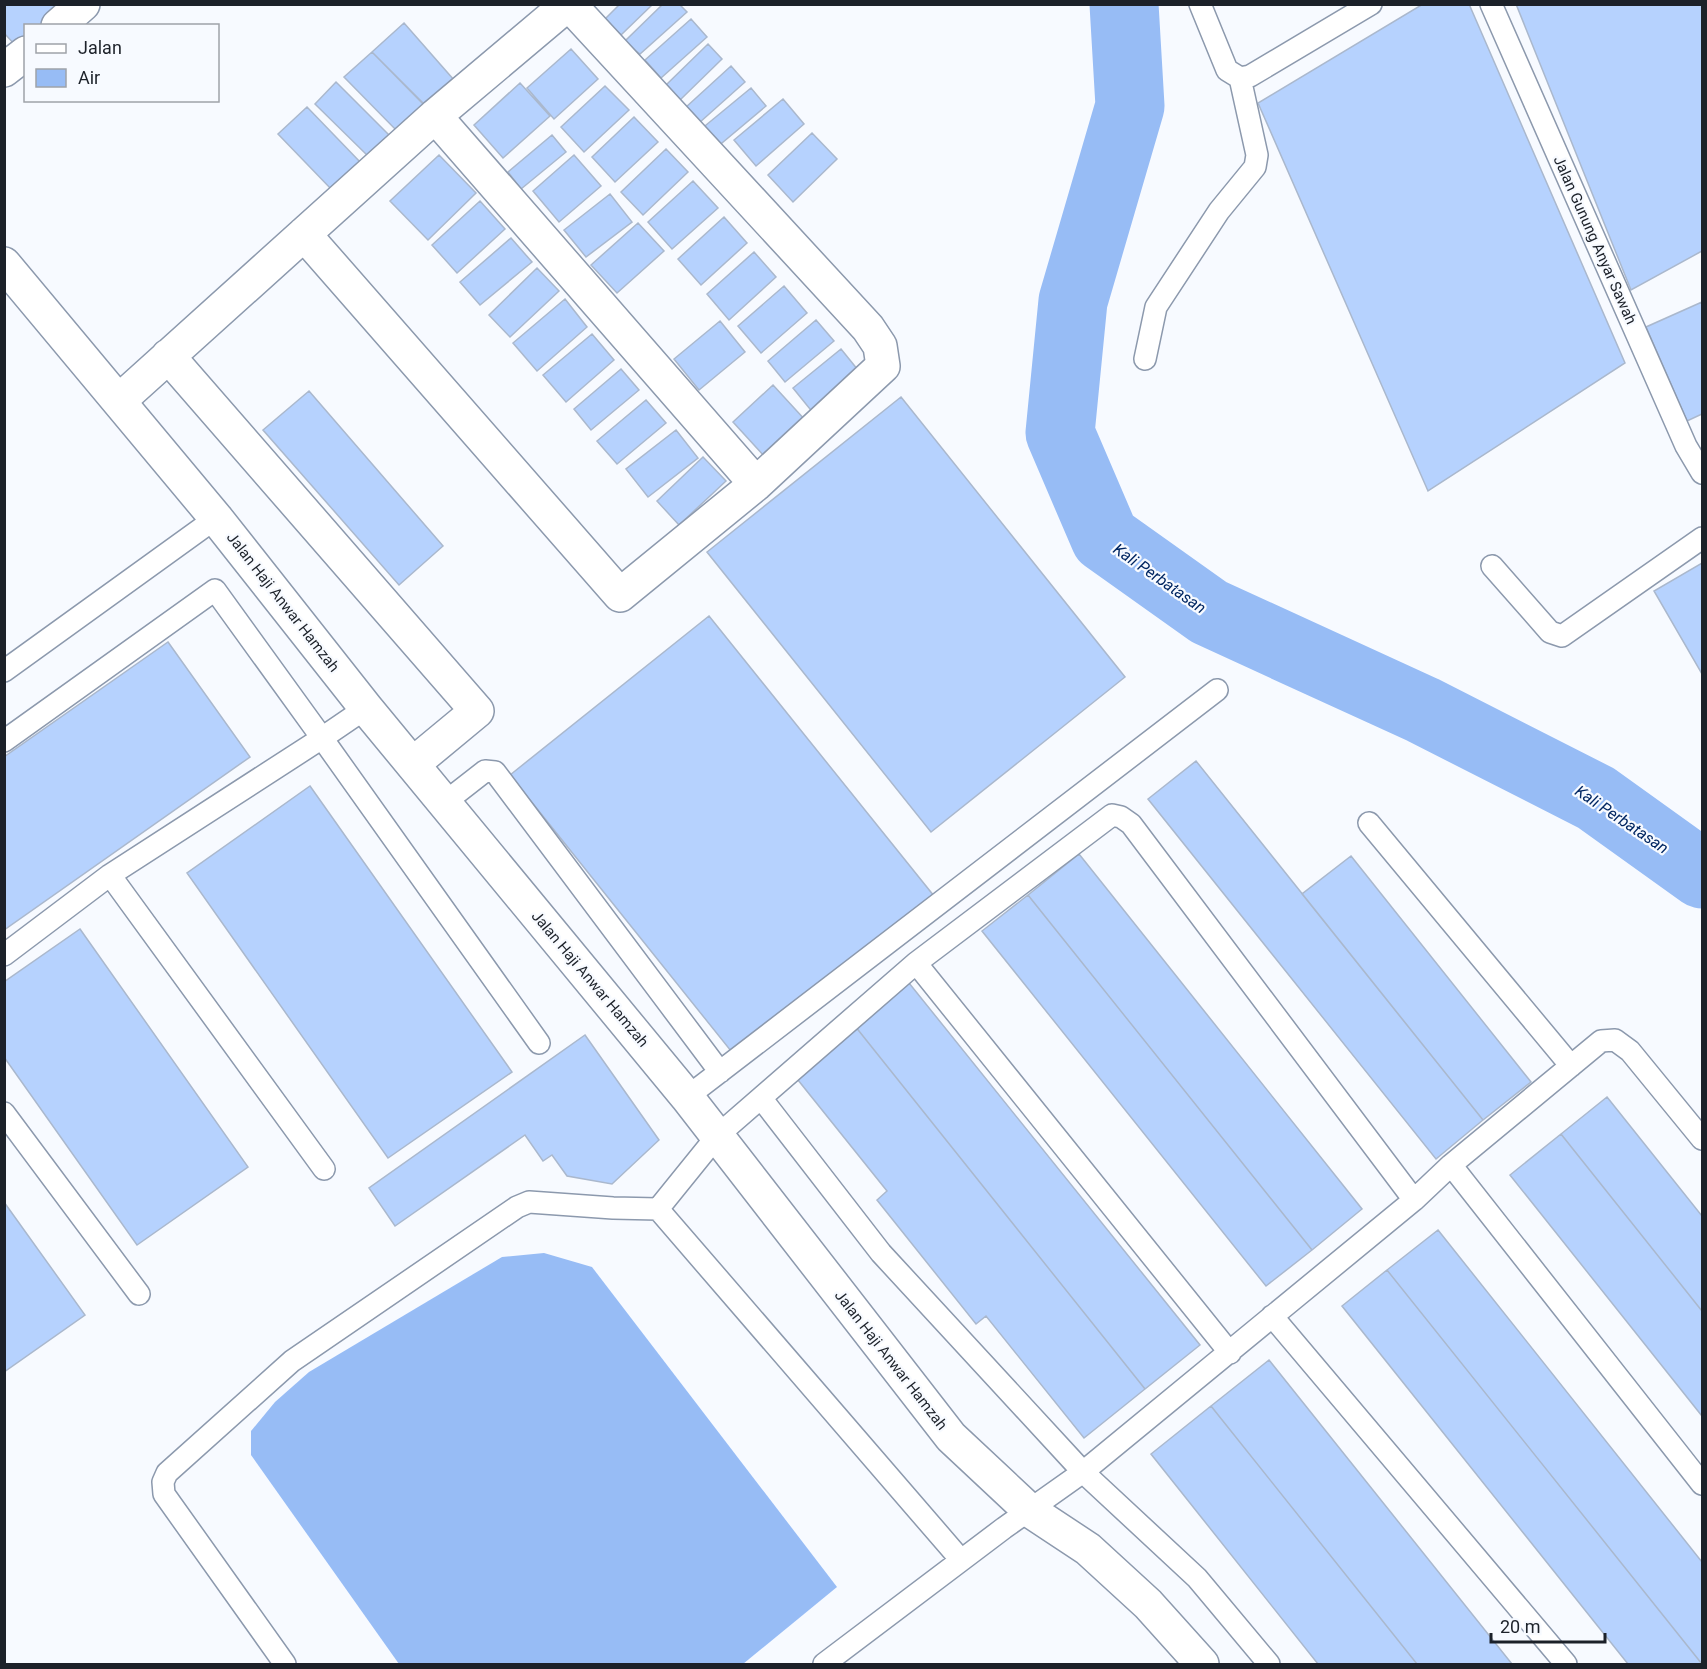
<svg xmlns="http://www.w3.org/2000/svg" width="1707" height="1669" font-family="Roboto,sans-serif">
  <rect width="100%" height="100%" fill="#f7faff"/>
  <path fill="#97bcf5" d="M544,1253l48,14 245,320 -94,77h-344l-148,-209v-24l24,-29 34,-30 193,-115z"/>
  <g fill="none" stroke-linecap="round" stroke-linejoin="round">
    <path stroke="#97bcf5" stroke-width="69" d="M1124,4l6,102 -57,195 -13,132 45,105 104,74 214,98 173,88 106,76"/>
  </g>
  <path fill="#b6d2fe" stroke="#aab8cd" stroke-width="1.5" d="M4,4h59l-24,22h-13v12l-10,8 -12,-13z
    M620,4h33l-32,31 -16,-16z
    M663,4h16l8,8 -47,42 -16,-12z
    M1423,4h46l156,359 -197,128 -170,-388z
    M1516,4h186v247l-71,39z
    M691,19l16,18 -46,41 -16,-18z
    M404,23l50,57 -29,26 -53,-54z
    M708,44l14,15 -43,42 -14,-15z
    M571,49l27,30 -44,40 -27,-31z
    M372,52l53,53 -27,27 -54,-55z
    M731,66l14,16 -46,41 -14,-15z
    M336,82l55,55 -21,21 -55,-54z
    M520,83l30,33 -47,42 -29,-33z
    M605,86l24,24 -45,42 -23,-25z
    M751,88l15,18 -50,42 -16,-18z
    M783,99l21,25 -48,42 -22,-26z
    M307,107l55,57 -29,27 -55,-57z
    M634,117l24,25 -43,40 -23,-25z
    M812,133l25,26 -44,43 -25,-27z
    M552,135l14,17 -45,37 -13,-17z
    M666,149l22,23 -45,43 -22,-23z
    M439,155l37,38 -48,47 -38,-39z
    M574,155l27,31 -42,36 -26,-31z
    M693,181l25,27 -46,41 -24,-27z
    M610,194l22,28 -46,35 -22,-27z
    M480,201l25,28 -48,44 -25,-28z
    M724,217l23,26 -46,42 -23,-26z
    M638,223l26,28 -47,42 -26,-28z
    M511,238l21,24 -52,43 -20,-23z
    M754,252l22,25 -47,43 -22,-26z
    M537,268l22,23 -49,46 -21,-22z
    M784,286l23,27 -46,40 -23,-27z
    M565,299l22,28 -50,44 -24,-28z
    M1702,302v112l-15,7 -41,-94z
    M816,320l18,21 -49,41 -17,-21z
    M720,321l25,31 -46,38 -25,-31z
    M592,334l22,26 -48,42 -23,-27z
    M841,349l21,26 -48,39 -21,-26z
    M621,369l18,21 -48,40 -17,-21z
    M773,385l33,36 -40,37 -33,-36z
    M309,391l134,155 -44,39 -136,-155z
    M901,397l224,280 -194,155 -224,-280z
    M646,400l20,23 -49,41 -20,-23z
    M676,430l22,28 -50,39 -22,-28z
    M703,457l23,24 -47,44 -22,-24z
    M1702,563v111l-48,-83z
    M709,616l225,280 -199,160 -225,-281z
    M168,642l82,115 -246,173v-173z
    M1196,761l287,359 -47,39 -288,-360z
    M310,786l202,286 -124,86 -201,-285z
    M1079,854l283,355 -50,41 -284,-355z
    M1351,856l180,226 -48,38 -181,-226z
    M1028,895l284,355 -46,36 -284,-355z
    M80,929l168,238 -111,78 -133,-188v-75z
    M909,983l291,362 -55,44 -290,-363z
    M855,1026l290,363 -61,49 -98,-122 -10,8 -99,-124 10,-9 -93,-116z
    M585,1035l74,105 -47,44 -45,-8 -15,-21 -9,6 -18,-26 -130,91 -26,-38z
    M1607,1097l95,119v95l-141,-177z
    M1561,1134l141,177v105l-192,-241z
    M4,1202l81,113 -81,57z
    M1438,1230l264,332v102l-315,-394z
    M1387,1270l315,394h-74l-286,-358z
    M1269,1360l243,304h-95l-206,-258z
    M1211,1406l206,258h-99l-167,-210z"/>
  <g fill="none" stroke-linecap="round" stroke-linejoin="round">
    <defs>
      <path id="lane" d="M1200,4l27,66 13,8 10,-2 121,-72
        M1491,4l195,442 16,27
        M1145,359l11,-52 63,-96 36,-44 2,-12 -17,-77
        M1492,566l58,66 12,4 140,-98
        M4,671l212,-153
        M4,741l211,-151 107,148 44,-30
        M444,803l41,-32 10,1 225,300
        M1369,823l202,243
        M110,875l214,294
        M4,955l106,-80 212,-137 217,305
        M687,1097l530,-407
        M761,1098l120,155 202,219 114,106 72,86
        M4,1113l135,181
        M1451,1165l251,319
        M658,1209l59,-73 199,-173
        M1272,1316l294,348
        M1230,1353l-314,-390 196,-148 9,2 10,7 283,376
        M285,1664l-121,-170 -1,-12 4,-9 125,-112 225,-154 12,-5 84,6 45,1 303,351
        M824,1664l180,-136 79,-56 331,-272 37,-35 150,-124 14,-1 15,11 72,88"/>
      <path id="street" d="M58,26l25,-22
        M4,70l22,-17
        M435,116l321,368
        M304,234l316,361 136,-111 127,-118 -3,-20 -12,-18 -299,-324
        M168,356l309,355 -64,53
        M120,400l315,-284 133,-112"/>
      <path id="secondary" d="M4,264l212,254 150,190 321,389 264,340 78,73 59,39 60,55 54,60"/>
    </defs>
    <use href="#lane" stroke="#8c99ad" stroke-width="24"/>
    <use href="#street" stroke="#8c99ad" stroke-width="36"/>
    <use href="#secondary" stroke="#8c99ad" stroke-width="36"/>
    <use href="#lane" stroke="#fff" stroke-width="21"/>
    <use href="#street" stroke="#fff" stroke-width="33"/>
    <use href="#secondary" stroke="#fff" stroke-width="33"/>
  </g>
  <g text-anchor="middle" stroke-width="4.5" stroke-linejoin="round" paint-order="stroke">
    <g font-size="15" fill="#1c2129" stroke="#f7faff">
      <text transform="translate(1595 240) rotate(66)" y="5">Jalan Gunung Anyar Sawah</text>
      <text transform="translate(283 602) rotate(52)" y="5">Jalan Haji Anwar Hamzah</text>
      <text transform="translate(590 979) rotate(50)" y="5">Jalan Haji Anwar Hamzah</text>
      <text transform="translate(891 1360) rotate(52)" y="5">Jalan Haji Anwar Hamzah</text>
    </g>
    <g font-size="16" font-style="italic" fill="#002662" stroke="#f7faff">
      <text transform="translate(1160 578) rotate(35)" y="6">Kali Perbatasan</text>
      <text transform="translate(1622 819) rotate(34)" y="6">Kali Perbatasan</text>
    </g>
  </g>
  <rect width="1707" height="1669" fill="none" stroke="#1c2129" stroke-width="12"/>
  <rect x="24" y="24" width="195" height="78" fill="#f7faff" stroke="#9fa3a9" stroke-width="1.5"/>
  <rect x="36" y="44" width="30" height="9" fill="#ffffff" stroke="#9fa3a9" stroke-width="1.5"/>
  <text x="78" y="54" font-size="18" fill="#1c2129">Jalan</text>
  <rect x="36" y="69" width="30" height="18" fill="#97bcf5" stroke="#9fa3a9" stroke-width="1.5"/>
  <text x="78" y="84" font-size="18" fill="#1c2129">Air</text>
  <path d="M1491 1633v9h114v-9" fill="none" stroke="#1c2129" stroke-width="3"/>
  <text x="1500" y="1633" font-size="18" fill="#1c2129" stroke="#f7faff" stroke-width="4.5" paint-order="stroke">20 m</text>
</svg>
